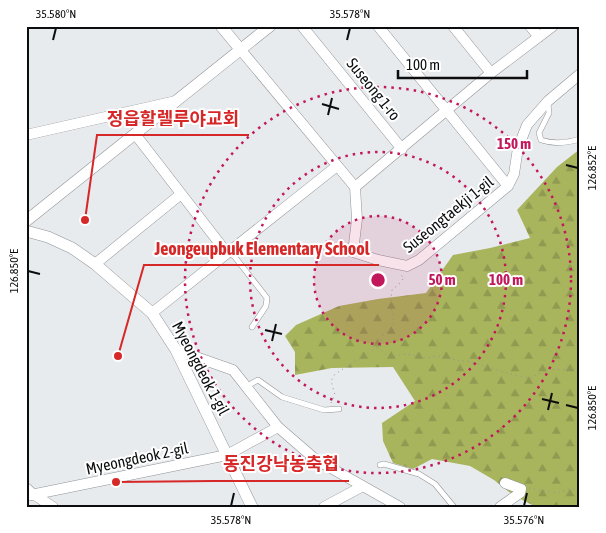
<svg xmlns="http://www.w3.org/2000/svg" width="606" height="533" font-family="'Asap Condensed','Noto Sans KR',sans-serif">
  <defs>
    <pattern id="forest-firs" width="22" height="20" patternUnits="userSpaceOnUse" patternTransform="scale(1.25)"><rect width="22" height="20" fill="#a9b55d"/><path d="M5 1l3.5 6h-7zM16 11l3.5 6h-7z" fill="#909a50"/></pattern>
  </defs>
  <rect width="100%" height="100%" fill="#e8ebee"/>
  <path fill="url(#forest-firs)" d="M580,149v358h-44l-23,-12 -19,-15 -24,-14 -38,-7 -19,10 -20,-6 -10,-22 -1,-18 33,-22 -22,-34 -61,1 -37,7v-23l-10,-16 11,-11 43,-19 39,-7 48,-6 27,-38 37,-7 40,-10 -13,-28 40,-43z"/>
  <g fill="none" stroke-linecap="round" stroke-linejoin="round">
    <defs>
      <path id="service" d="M548,104l1,9 -10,20 2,7c12,4 26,3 39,-1
        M228,253l6,3 33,42 -1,8 -14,21
        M247,386l11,-6 24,17 42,13 15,-1
        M380,465l4,-1 35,10 16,10 19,23"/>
      <path id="minor" d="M302,26l100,123
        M378,26l130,160
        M453,26l38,47
        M530,26l9,11
        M240,49l115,138 2,32 -4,33 25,8 29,6 12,-6 89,-74 6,-12 4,-26 9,-23 21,-24 32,-27
        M135,134l92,119
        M26,135l150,-34
        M355,187l136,-114 62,-47
        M95,264l86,-70
        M152,313l185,-147
        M176,350l57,20 45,57 37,32 85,48
        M26,488l7,6 20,13
        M26,496l201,-41 51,-28
        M324,507l39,-21
        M500,507l20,-14 1,-4 -16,-6"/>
      <path id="tertiary" d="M221,26l19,23
        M26,221l244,-195
        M26,231l22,6 24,11 23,16 57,49 24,37 76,157"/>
    </defs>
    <use href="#service" stroke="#919497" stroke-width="6"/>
    <use href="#minor" stroke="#919497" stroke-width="11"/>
    <use href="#tertiary" stroke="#919497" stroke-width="12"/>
    <path stroke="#929496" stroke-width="1" stroke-dasharray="1 4" stroke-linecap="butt" d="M378,347l6,6 6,4 17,-3 16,4 17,-2 16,4 16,2 42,13 17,3 17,-9 23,1 9,-2
      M331,403l4,-8 -4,-14 4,-7 43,-27 4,-11 7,-6 5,-7 -1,-10 -3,-8 2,-15 6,-5 6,-7 -3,-3
      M529,488l27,5 13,-4h11"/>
    <use href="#service" stroke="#fff" stroke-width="5"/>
    <use href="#minor" stroke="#fff" stroke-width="10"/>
    <use href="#tertiary" stroke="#fff" stroke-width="11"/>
  </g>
  <path fill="none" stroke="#0c0d0e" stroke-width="2" d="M53,40l3,-12M347,40l3,-12M322,104l17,5M328,115l4,-17M566,165l12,3M28,271l12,3M265,330l17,4M272,341l4,-17M542,399l17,4M566,405l12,3M548,410l4,-17M231,506l3,-13M524,506l3,-13"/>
  <circle cx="378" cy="280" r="64" fill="#c2185b" fill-opacity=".12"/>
  <g fill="none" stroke="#c2185b" stroke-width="2.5" stroke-dasharray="2.5 5">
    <circle cx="378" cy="280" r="64"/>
    <circle cx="378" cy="280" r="128"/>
    <circle cx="378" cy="280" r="193"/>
  </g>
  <g text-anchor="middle" stroke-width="4" stroke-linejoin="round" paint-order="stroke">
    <g font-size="16" fill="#0c0d0e" stroke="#fff">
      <text transform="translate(374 89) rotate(51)" y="6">Suseong 1-ro</text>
      <text transform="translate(448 214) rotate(-39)" y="6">Suseongtaekji 1-gil</text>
      <text transform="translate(201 368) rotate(62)" y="6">Myeongdeok 1-gil</text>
      <text transform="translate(137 458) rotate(-12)" y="6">Myeongdeok 2-gil</text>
    </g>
  </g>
  <circle cx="378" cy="280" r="8" fill="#c2185b" stroke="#fff" stroke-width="2.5"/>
  <g font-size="15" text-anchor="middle" font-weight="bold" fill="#c2185b" stroke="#fff" stroke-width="4" stroke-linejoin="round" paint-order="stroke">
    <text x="514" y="149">150 m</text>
    <text x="442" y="285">50 m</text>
    <text x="506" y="285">100 m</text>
  </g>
  <path fill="none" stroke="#d62828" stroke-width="2" d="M85 220L97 135H249M118 356L144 265H379M116 482L213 481H349"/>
  <g fill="#d62828" stroke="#fff" stroke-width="2">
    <circle cx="85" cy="220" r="5"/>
    <circle cx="118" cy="356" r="5"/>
    <circle cx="116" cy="482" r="5"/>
  </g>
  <g font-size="18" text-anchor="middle" font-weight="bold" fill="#d62828" stroke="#fff" stroke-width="4" stroke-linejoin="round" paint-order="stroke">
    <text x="173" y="125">정읍할렐루야교회</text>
    <text x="262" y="255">Jeongeupbuk Elementary School</text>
    <text x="281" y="470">동진강낙농축협</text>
  </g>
  <rect width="606" height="533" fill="none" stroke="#ffffff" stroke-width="55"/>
  <path d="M398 70v8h129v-8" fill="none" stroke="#0c0d0e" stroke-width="2.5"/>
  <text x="406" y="70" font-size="15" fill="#0c0d0e" stroke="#ffffff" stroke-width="4" paint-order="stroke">100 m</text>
  <rect x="28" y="28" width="550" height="478" fill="none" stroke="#0c0d0e" stroke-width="2"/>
  <g font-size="12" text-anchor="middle" fill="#0c0d0e">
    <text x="56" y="18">35.580°N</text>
    <text x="350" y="18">35.578°N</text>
    <text transform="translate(592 168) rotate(-90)" y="4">126.852°E</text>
    <text transform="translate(14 271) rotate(-90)" y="4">126.850°E</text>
    <text transform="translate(592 408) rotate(-90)" y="4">126.850°E</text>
    <text x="231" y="524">35.578°N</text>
    <text x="524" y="524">35.576°N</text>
  </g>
</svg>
